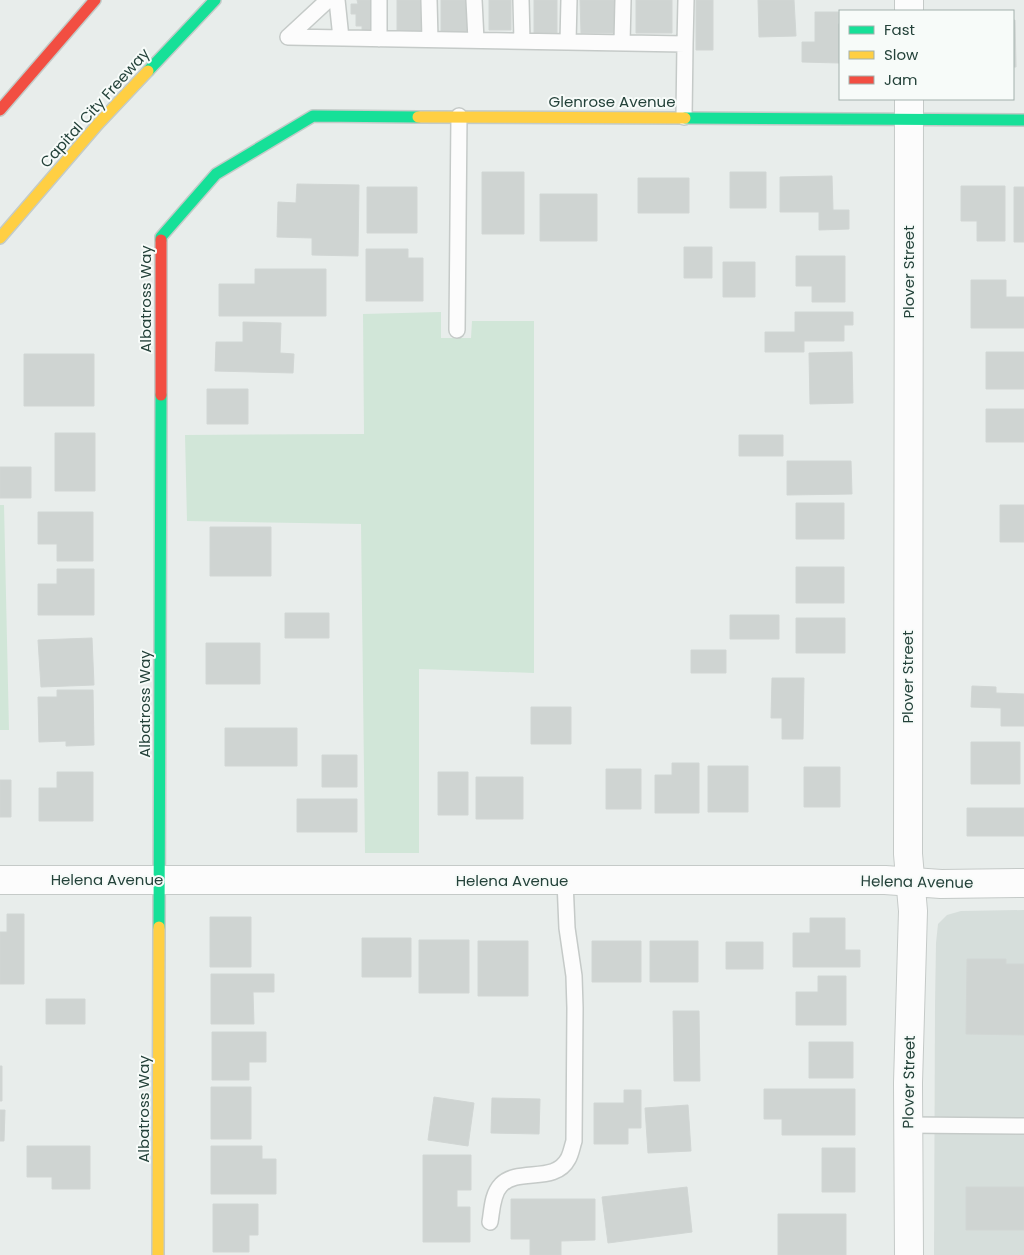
<svg xmlns="http://www.w3.org/2000/svg" width="1024" height="1255" font-family="Poppins,sans-serif">
  <rect width="100%" height="100%" fill="#e8edeb"/>
  <path fill="#d6dedb" d="M1024,910v345h-90l1,-250 1,-62 2,-19 9,-9 14,-4z"/>
  <path fill="#d1e6d8" d="M441,312v26h30l1,-17h62v352l-115,-4v184h-54l-4,-329 -174,-3 -2,-86 179,-1 -1,-120z
    M0,505h4l5,225h-9z"/>
  <path fill="#cfd4d2" stroke="#d1d6d4" d="M357,0h19v32h-14v-6h-6v-12h-5v-10h7z
    M397,0h24v31h-24z
    M441,0h26v33h-26z
    M489,0h22v30h-22z
    M534,0h23v33h-23z
    M580,0h36l1,33h-36z
    M636,0h36v33h-36z
    M696,0h17v50h-17z
    M758,0h36l2,36 -37,1z
    M815,12h23v12h2l-1,39 -37,-1v-20h13z
    M1013,20h2l1,47h-3z
    M482,172h42v62h-42z
    M730,172h36v36h-36z
    M832,176l1,34h16v19l-30,1v-18h-39v-35z
    M638,178h51v35h-51z
    M297,184l62,1 -1,71 -46,-1v-17l-35,-1 1,-35 18,1z
    M961,186h44v55h-28v-20h-16z
    M367,187h50v46h-50z
    M1014,187h10v55h-10z
    M540,194h57v47h-57z
    M684,247h28v31h-28z
    M366,249h42v9h15v43h-57z
    M796,256h49v46h-33v-16h-16z
    M723,262h32v35h-32z
    M255,269h71v47h-107v-32h36z
    M971,280h35v17h18v31h-53z
    M795,312h58v13h-9v16h-40v11h-39v-20h30z
    M243,322l38,1 -1,30 14,1 -1,19 -78,-2 1,-29h27z
    M852,352l1,51 -43,1 -1,-51z
    M986,352h38v37h-38z
    M24,354h70v52h-70z
    M207,389h41v35h-41z
    M986,409h38v33h-38z
    M55,433h40v58h-40z
    M739,435h44v21h-44z
    M787,461h64l1,33 -65,1z
    M0,467h31v31h-31z
    M796,503h48v36h-48z
    M1000,505h24v37h-24z
    M38,512h55v49h-36v-17h-19z
    M210,527h61v49h-61z
    M796,567h48v36h-48z
    M57,569h37v46h-56v-31h19z
    M285,613h44v25h-44z
    M730,615h49v24h-49z
    M796,618h49v35h-49z
    M92,638l2,47 -53,2 -3,-47z
    M206,643h54v41h-54z
    M691,650h35v23h-35z
    M772,678h32l-1,61h-21v-21h-11z
    M972,686l24,1v6l28,1v32h-23v-18l-30,-1z
    M57,690h36l1,55 -28,1v-5l-27,1 -1,-45h19z
    M531,707h40v37h-40z
    M225,728h72v38h-72z
    M971,742h49v42h-49z
    M322,755h35v32h-35z
    M672,763h27v50h-44v-38h17z
    M708,766h40v46h-40z
    M804,767h36v40h-36z
    M606,769h35v40h-35z
    M57,772h36v49h-54v-33h18z
    M438,772h30v43h-30z
    M476,777h47v42h-47z
    M0,780h11v37h-11z
    M297,799h60v33h-60z
    M967,808h57v28h-57z
    M7,914h17v70h-24v-52h7z
    M210,917h41v50h-41z
    M810,918h35v32h15v17h-67v-34h17z
    M362,938h49v39h-49z
    M419,940h50v53h-50z
    M478,941h50v55h-50z
    M592,941h49v41h-49z
    M650,941h48v41h-48z
    M726,942h37v27h-37z
    M967,959h39v5h18v71l-58,-1z
    M211,974h63v18h-21l1,32h-43z
    M818,976h28v49h-50v-33h22z
    M46,999h39v25h-39z
    M673,1011h26l1,70h-26z
    M212,1032h54v30h-17v18h-37z
    M809,1042h44v36h-44z
    M0,1066h2v35h-2z
    M211,1087h40v52h-40z
    M764,1089h91v46h-73v-16h-18z
    M624,1090h17v38h-13v16h-34v-41h30z
    M434,1097l40,6 -6,43 -40,-6z
    M492,1098l48,1 -1,35 -48,-1z
    M688,1105l3,46 -43,2 -3,-45z
    M0,1110h5l-1,31h-4z
    M27,1146h63v43h-38v-12h-25z
    M211,1146h51v13h14v35h-65z
    M822,1148h33v44h-33z
    M423,1155h48v35h-14v17h13v35h-47z
    M687,1187l5,45 -84,11 -6,-46z
    M966,1187h58v43h-58z
    M511,1199h84v41l-34,1v14h-31v-16h-19z
    M213,1204h45v31h-9v17h-36z
    M778,1214h68v41h-68z"/>
  <g fill="none" stroke-linecap="round" stroke-linejoin="round">
    <defs>
      <path id="lane" d="M337,0l4,38
        M379,0v39
        M429,0l1,39
        M474,0l2,40
        M521,0l1,41
        M288,37l397,7 1,-44
        M288,37l40,-37
        M568,42l1,-42
        M622,43l1,-43
        M684,117l1,-73
        M457,330l2,-214
        M908,1125l116,1
        M490,1222c2,-11 2,-28 11,-37 17,-18 54,-1 67,-26 3,-5 4,-12 6,-18l1,-133 -1,-32 -7,-48 -2,-47"/>
      <path id="street" d="M909,11v-11
        M909,99l-1,755 5,57 -5,172 1,172
        M0,880h885l56,4 83,-1"/>
      <path id="fast" d="M148,71l67,-71
        M685,118l339,2
        M161,240v-3l55,-63 97,-58 105,1
        M159,927l2,-532"/>
      <path id="slow" d="M418,117l267,1
        M0,238l98,-114 50,-53
        M158,1255l1,-328"/>
      <path id="jam" d="M0,110l95,-110
        M161,395v-155"/>
    </defs>
    <use href="#lane" stroke="#c5cac8" stroke-width="18"/>
    <use href="#street" stroke="#c5cac8" stroke-width="30"/>
    <use href="#fast" stroke="#c3cbc8" stroke-width="14"/>
    <use href="#slow" stroke="#c3cbc8" stroke-width="14"/>
    <use href="#jam" stroke="#c3cbc8" stroke-width="14"/>
    <use href="#lane" stroke="#fcfcfc" stroke-width="15"/>
    <use href="#street" stroke="#fcfcfc" stroke-width="28"/>
    <use href="#fast" stroke="#16e098" stroke-width="11"/>
    <use href="#slow" stroke="#ffcf43" stroke-width="11"/>
    <use href="#jam" stroke="#f24e42" stroke-width="11"/>
  </g>
  <g text-anchor="middle" stroke-width="4" stroke-linejoin="round" paint-order="stroke">
    <g font-size="15" fill="#24423a" stroke="#f7fbf9">
      <text x="612" y="107">Glenrose Avenue</text>
      <text transform="translate(95 108) rotate(-48)" y="5">Capital City Freeway</text>
      <text transform="translate(909 272) rotate(-90)" y="5">Plover Street</text>
      <text transform="translate(146 299) rotate(-90)" y="5">Albatross Way</text>
      <text transform="translate(908 677) rotate(-90)" y="5">Plover Street</text>
      <text transform="translate(145 704) rotate(-90)" y="5">Albatross Way</text>
      <text x="107" y="885">Helena Avenue</text>
      <text x="512" y="886">Helena Avenue</text>
      <text transform="translate(917 882) rotate(1)" y="5">Helena Avenue</text>
      <text transform="translate(909 1082) rotate(-89)" y="5">Plover Street</text>
      <text transform="translate(144 1109) rotate(-90)" y="5">Albatross Way</text>
    </g>
  </g>
  <rect x="839" y="10" width="175" height="90" fill="#f7fbf9" stroke="#a3b1ad"/>
  <rect x="849" y="26" width="25" height="8" fill="#16e098" stroke="#a3b1ad"/>
  <text x="884" y="35" font-size="15" fill="#24423a">Fast</text>
  <rect x="849" y="51" width="25" height="8" fill="#ffcf43" stroke="#a3b1ad"/>
  <text x="884" y="60" font-size="15" fill="#24423a">Slow</text>
  <rect x="849" y="76" width="25" height="8" fill="#f24e42" stroke="#a3b1ad"/>
  <text x="884" y="85" font-size="15" fill="#24423a">Jam</text>
</svg>
